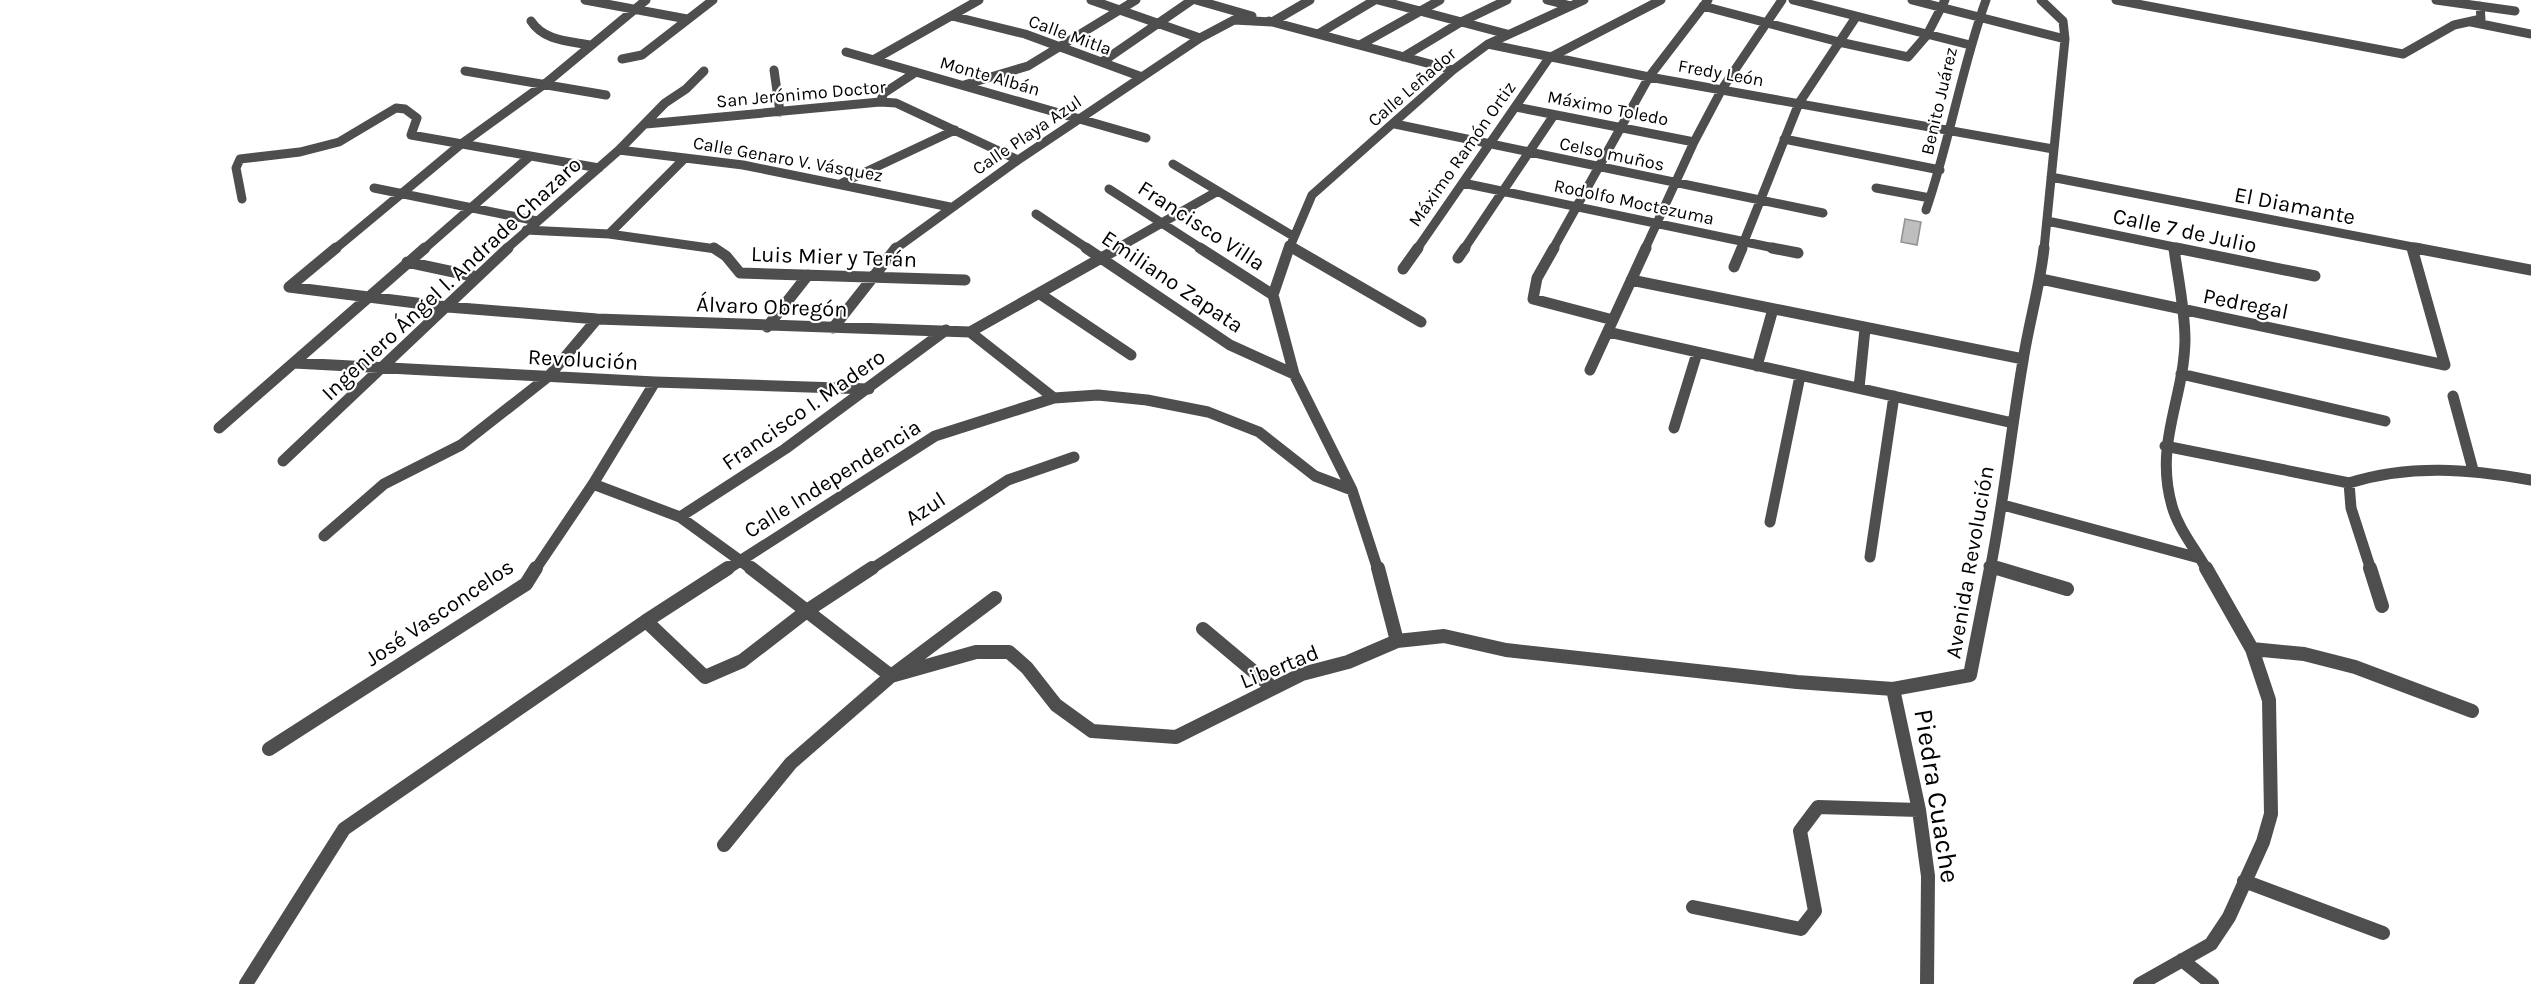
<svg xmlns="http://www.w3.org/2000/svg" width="2531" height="984" font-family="Karla,sans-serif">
  <rect width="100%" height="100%" fill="#fff"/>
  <path fill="#bebebe" stroke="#929292" stroke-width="1.5" d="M1905,219l16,3 -4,23 -16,-3z"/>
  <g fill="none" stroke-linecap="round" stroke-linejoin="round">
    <path stroke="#4e4e4e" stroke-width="9" d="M585,0l102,19
      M1091,0l109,38
      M1196,0l56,16
      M1378,0l129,34
      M1547,0l24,6
      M1793,0l177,45
      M1912,0l153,39
      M2041,0l22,21 2,18 -21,210
      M2116,0l287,54 51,-29 27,-6 -1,-13
      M2436,0l79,11
      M1703,6l136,36 69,15 19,-22 18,-35
      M952,16l73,18 117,43
      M531,21c13,20 37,20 59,24
      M1269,21l184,49
      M2471,22l60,12
      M1318,34l57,-34
      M1488,44l161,33 404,72
      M1360,45l80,-45
      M846,52l300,86
      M1403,57l58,-35 46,-22
      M622,59l20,-4 71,-55
      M875,59l104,-59
      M1102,62l90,-62
      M774,70l6,42
      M465,71l141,24
      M964,85l64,-19 108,-66
      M880,102l4,-9 32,-21
      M1516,107l178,35
      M646,124l234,-22 16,1 122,57
      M1395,124l428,89
      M1784,139l156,31
      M619,150l124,15 207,42
      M1173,164l120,72
      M2051,177l372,72
      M842,183l113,-53
      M1463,183l316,66
      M374,188l163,33
      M1876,188l54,10
      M1109,189l93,60
      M242,199l-6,-31 4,-9 60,-7 39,-10 57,-34 9,1 12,9 -6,17 188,33
      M1926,210c24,-69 35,-141 60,-210
      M1036,214l52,35
      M2047,221l137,28
      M526,230l83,4 107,15
      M609,234l76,-76
      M1289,245l7,4
      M335,249l125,-104 86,-62 100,-83
      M424,249l105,-92
      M506,249l113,-99 46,-47 21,-14 18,-18
      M895,249l123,-89 182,-122 34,-18 38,2 38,-22
      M1116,249l102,-58
      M1289,249l23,-54 141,-125 35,-26 96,-44
      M1417,249l132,-191 112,-58
      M1464,249l90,-134
      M1553,249l96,-172 59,-77
      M1645,249l49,-107 28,-53 60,-89
      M1741,249l58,-146 57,-86"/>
    <path stroke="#4e4e4e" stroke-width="11" d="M714,248l12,8 14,17 225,7
      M1086,248l144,97 64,29
      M1200,248l73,47
      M1289,248l-16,47 21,79 58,116 26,80
      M1293,248l128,74
      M1554,248l-17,30 -4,21 80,21
      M1772,248l26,5
      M2176,248l139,28
      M2415,248l116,22
      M2174,249c4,29 11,61 11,91 -1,60 -31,103 -13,166 6,22 24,44 35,64
      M1458,258l7,-10
      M407,262l70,15
      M1734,267l8,-19
      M1403,269l15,-21
      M2041,279l404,86 -33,-117
      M1631,280l392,79
      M289,287l159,20 149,12 373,13 84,66
      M289,287l47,-39
      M1040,294l91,61
      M767,327l41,-52
      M833,328l63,-80
      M970,332l149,-84
      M1608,332l405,91
      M294,363l361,19 214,7
      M1757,366l16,-57
      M1590,370l56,-122
      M2181,374l204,47
      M1859,388l6,-59
      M2453,396l20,74
      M219,428l206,-180
      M1674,428l23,-75
      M2165,446l184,37c61,-19 120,-14 182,-3
      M283,461l225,-213
      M2349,483l2,25 20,62
      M593,484l87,33 73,53
      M2003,505l196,53
      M680,517l105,-68 161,-119
      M1770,522l30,-146
      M324,536l60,-52 77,-39 88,-69 48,-57
      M1870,557l24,-161
      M1989,566l14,4
      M535,570l58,-86 62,-102
      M726,570l209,-134 119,-38 44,-3 49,5 61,12 51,20 56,44 37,14
      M870,570l138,-90 66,-23
      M1990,570c14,-70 21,-140 33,-209 6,-39 17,-75 21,-113"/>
    <path stroke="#4e4e4e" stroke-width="14" d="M751,568l140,108 85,-24h33l18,16 29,37 36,26 84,6 126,-63 46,-12 49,-21 47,-5 62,14 291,32 96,7 77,-14 21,-107
      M1378,568l19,73
      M1997,568l70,21
      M2370,568l12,38
      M646,621l59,56 37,-16 66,-51 64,-42
      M1203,629l69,58
      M2252,649l52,5 51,13 117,44
      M1893,689l26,121 9,66 -1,108
      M269,749l257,-165 10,-16
      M724,845l67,-82 100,-87 104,-78
      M2244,881l139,52
      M1693,907l108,22 14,-18 -15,-80 18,-24 101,3
      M2182,960l30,24
      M246,984l98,-155 302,-208 82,-53
      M2140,984l71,-40 18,-27 34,-75 8,-28 -2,-114 -17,-51 -46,-81"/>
    <path stroke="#4e4e4e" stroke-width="9" d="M2459,0l2,3"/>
  </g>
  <g text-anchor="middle" stroke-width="4.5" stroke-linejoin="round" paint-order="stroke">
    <g font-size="18" fill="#000" stroke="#fff">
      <text transform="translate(1070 35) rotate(20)" y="6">Calle Mitla</text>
      <text transform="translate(1721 73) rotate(10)" y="6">Fredy León</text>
      <text transform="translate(990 76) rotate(16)" y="6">Monte Albán</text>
      <text transform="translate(1412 87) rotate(-41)" y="6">Calle Leñador</text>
      <text transform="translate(801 94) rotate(-5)" y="6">San Jerónimo Doctor</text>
      <text transform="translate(1939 101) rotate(-77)" y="6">Benito Juárez</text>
      <text transform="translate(1608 108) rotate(11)" y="6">Máximo Toledo</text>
      <text transform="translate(1027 135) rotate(-34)" y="6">Calle Playa Azul</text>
      <text transform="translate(1462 154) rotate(-55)" y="6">Máximo Ramón Ortiz</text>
      <text transform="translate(1612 154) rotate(12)" y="6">Celso muños</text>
      <text transform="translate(788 159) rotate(10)" y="6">Calle Genaro V. Vásquez</text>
      <text transform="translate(1634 202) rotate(12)" y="6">Rodolfo Moctezuma</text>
    </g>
    <g font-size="22" fill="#000" stroke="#fff">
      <text transform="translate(2295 205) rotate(11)" y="8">El Diamante</text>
      <text transform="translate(1202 225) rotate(33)" y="8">Francisco Villa</text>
      <text transform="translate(2185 230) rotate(12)" y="8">Calle 7 de Julio</text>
      <text transform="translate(834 256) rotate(2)" y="8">Luis Mier y Terán</text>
      <text transform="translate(451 278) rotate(-43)" y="8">Ingeniero Ángel l. Andrade Chazaro</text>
      <text transform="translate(1173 281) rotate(34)" y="8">Emiliano Zapata</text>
      <text transform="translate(2246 303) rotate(11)" y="8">Pedregal</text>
      <text transform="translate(772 306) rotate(2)" y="8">Álvaro Obregón</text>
      <text transform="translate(583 359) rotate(3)" y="8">Revolución</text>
      <text transform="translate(803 409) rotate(-35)" y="8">Francisco I. Madero</text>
      <text transform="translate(832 478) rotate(-32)" y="8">Calle Independencia</text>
      <text transform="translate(925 508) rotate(-33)" y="8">Azul</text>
      <text transform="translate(1969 562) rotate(-80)" y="8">Avenida Revolución</text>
      <text transform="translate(439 612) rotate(-34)" y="8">José Vasconcelos</text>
      <text transform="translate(1279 666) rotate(-22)" y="8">Libertad</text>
    </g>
    <g font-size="27" fill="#000" stroke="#fff">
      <text transform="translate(1937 796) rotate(81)" y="9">Piedra Cuache</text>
    </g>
  </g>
</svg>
